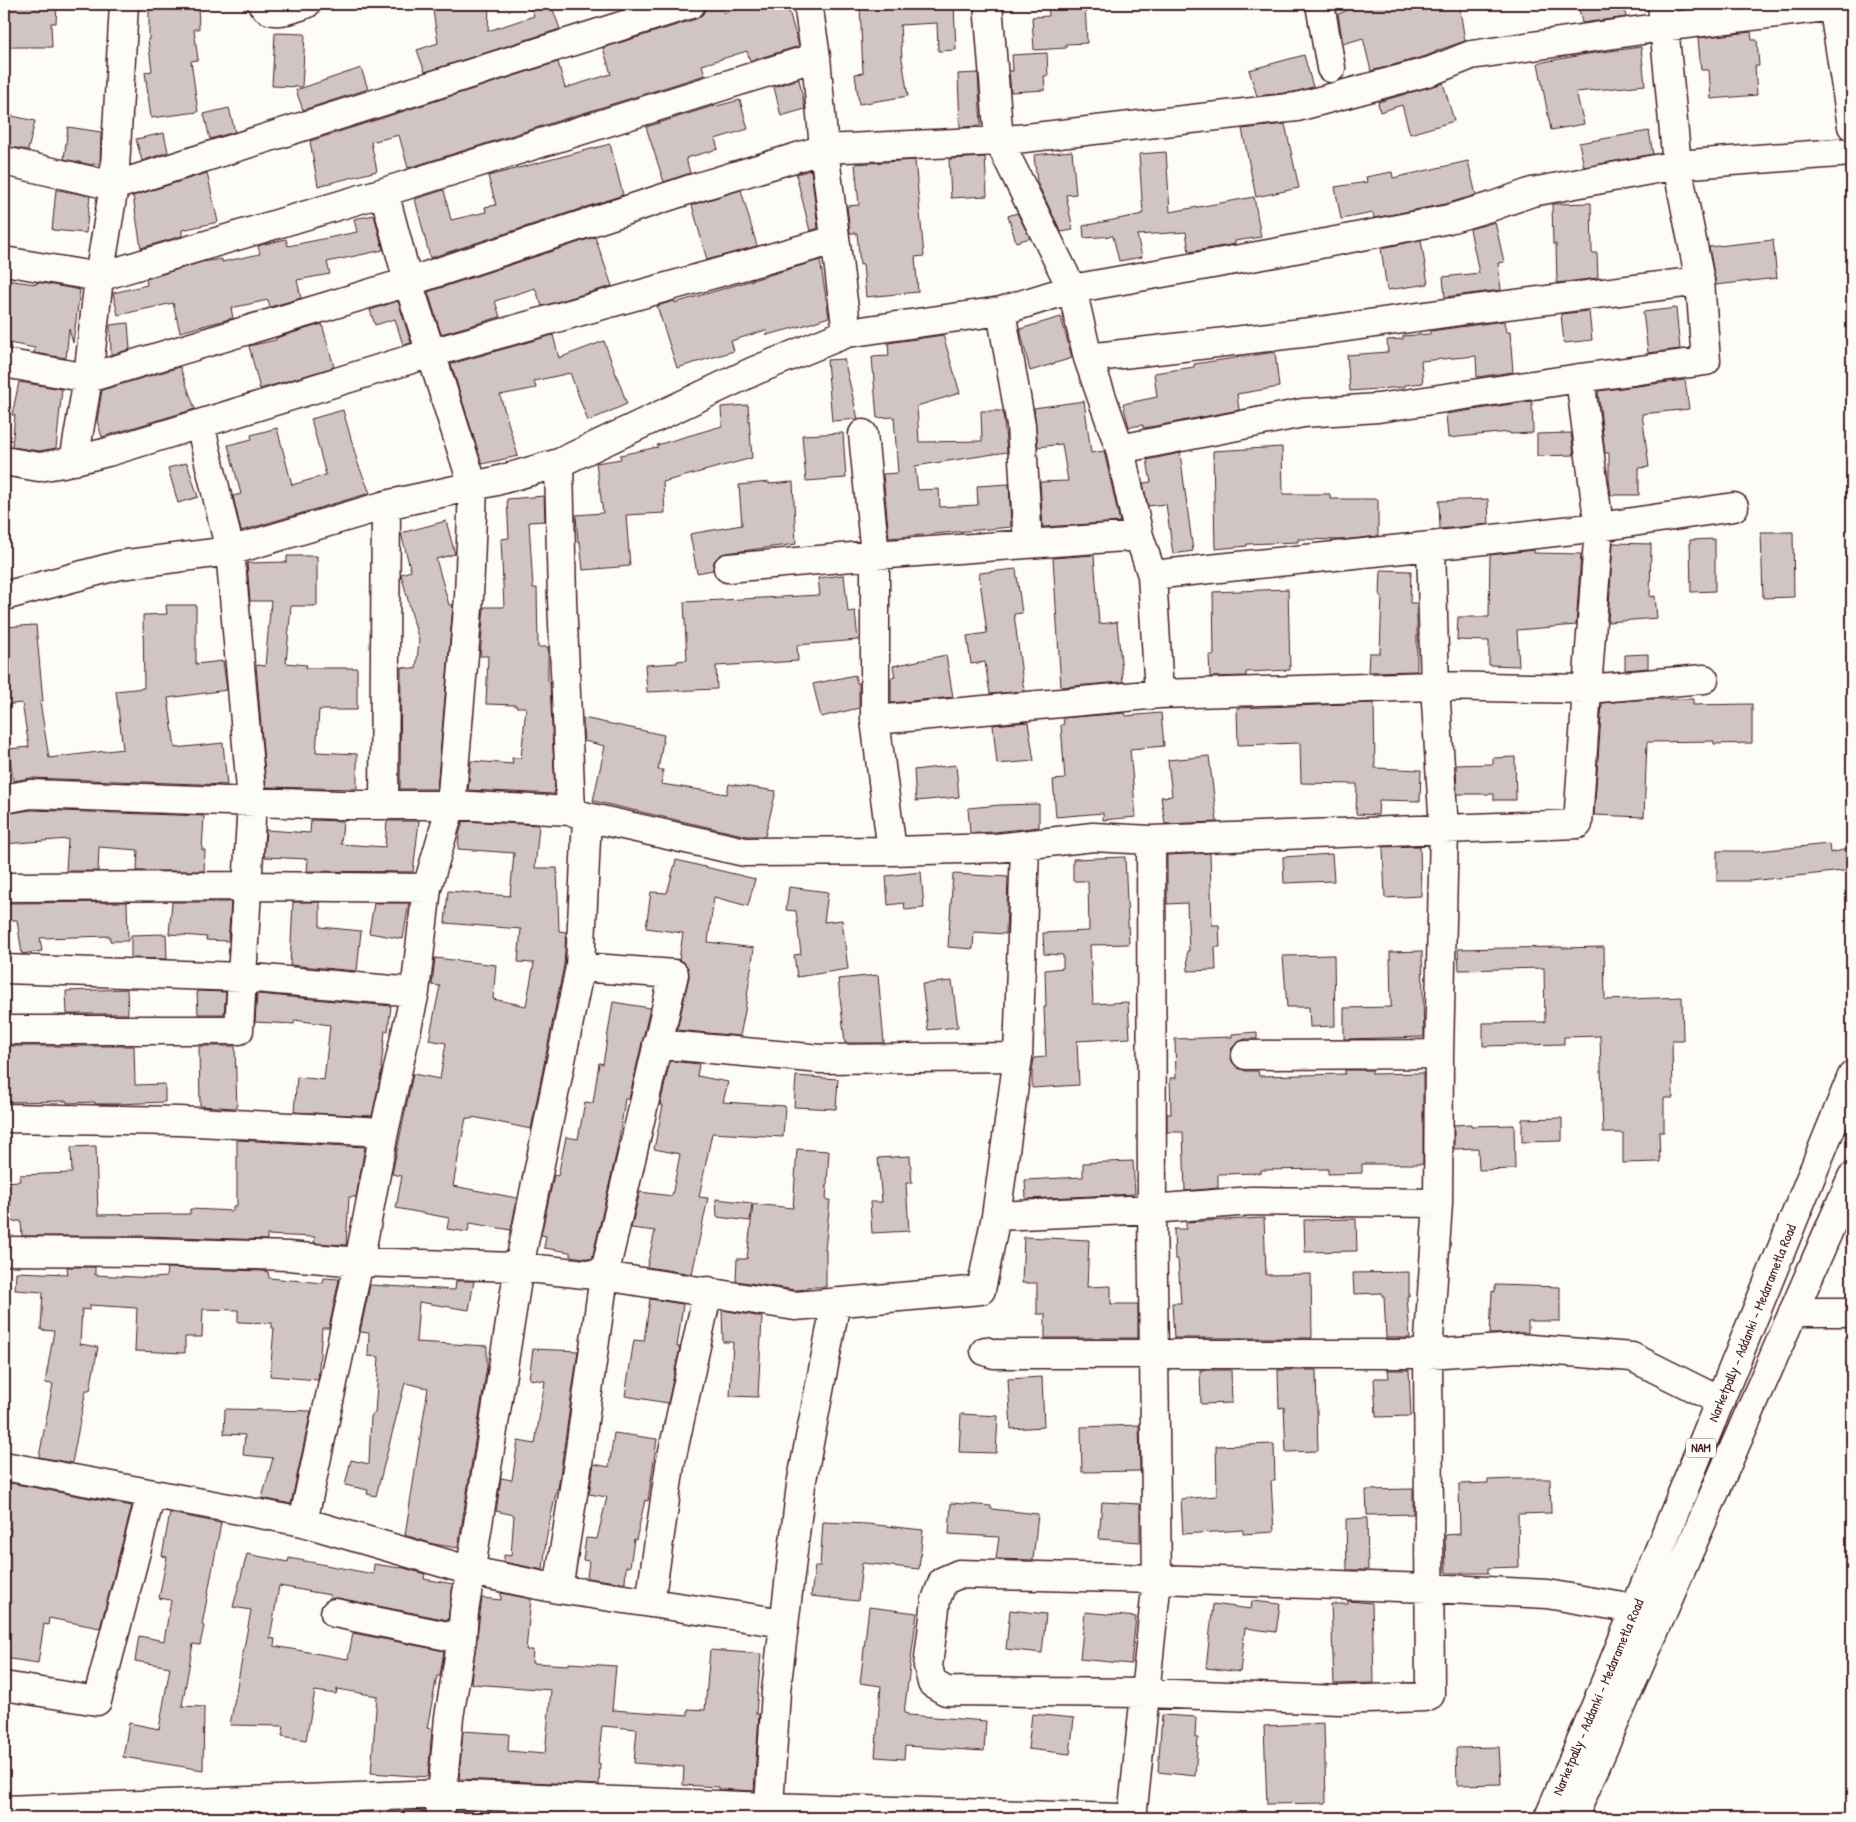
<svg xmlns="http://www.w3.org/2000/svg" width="1856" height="1822" font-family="'Patrick Hand',sans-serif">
  <rect width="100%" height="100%" fill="#fdfcf7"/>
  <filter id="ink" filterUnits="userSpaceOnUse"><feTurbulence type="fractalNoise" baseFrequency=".02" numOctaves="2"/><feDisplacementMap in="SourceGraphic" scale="10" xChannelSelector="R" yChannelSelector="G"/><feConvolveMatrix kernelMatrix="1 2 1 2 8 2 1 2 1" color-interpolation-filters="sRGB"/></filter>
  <g filter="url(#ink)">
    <path fill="#d0c5c4" stroke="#4a1f2b" d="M4,4h53l-1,19h-5l1,24h-47z
      M149,4h49l1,25h-5l4,31 -7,1 7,51 -47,6 -6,-46 7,-1 -4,-32h1z
      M432,4h57l-1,27 46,-15 -4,-12h21l9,25 -135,43 -8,-22 21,-7z
      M706,4h17l1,9 29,-9h34l12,42 -49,15 -3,-10 -45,14 3,10 -297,93 -9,-33 -28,7 6,29 -59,15 -8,-45 248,-79 7,26 46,-14 -8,-26 93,-29 7,-5z
      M860,4h94l2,46 -18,1 -1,-28 -37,2 2,34 6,37 -49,8 -4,-30 8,-1z
      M1048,4h37l2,39 -21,1v4l-32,2 -2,-33 17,-1z
      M1344,4h115l6,37 -29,10v1l-10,4 -55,15 -8,-33 -20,6 -5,-30 8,-3z
      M1578,4h46l2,13 -44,6z
      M1695,4h29l-28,3z
      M1751,32l1,8h5l2,26h-4l2,29 -46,4 -2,-29h-8l-3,-32z
      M275,33l30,1 -3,53 -30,-1z
      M1641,47l4,38 -69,7 8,32 -33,6 -13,-67 49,-9z
      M1047,53l1,23h-4l1,14 -34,2 -2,-21h4l-1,-16z
      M1304,55l9,32 -19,5 -37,4 -8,-26z
      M361,68l7,21 -65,21 -7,-20z
      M978,73l3,53 -21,1 -2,-53z
      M799,79l6,30 -24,7 -7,-29z
      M1443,83l11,38 -44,13 -8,-29 -22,7 -2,-10z
      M740,100l8,29 -33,10 3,10 -32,9 4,15 -26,9 -18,-55 67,-21v1z
      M229,108l6,24 -25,7 -6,-25z
      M8,115l27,6 -7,29 -24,-4v-15z
      M1285,124l14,64 -43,9 -14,-68z
      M68,127l33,5 -1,32h-7v1l-29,-6z
      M1649,131l4,23 -69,13 -5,-24z
      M164,133l4,19 -26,9 -6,-22z
      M610,144l13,51 -193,63 -15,-59 29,-9 7,30 35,-8 -1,-5 11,-2 -8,-29z
      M1072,151l4,43 -10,1 7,35 -12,2 -24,-50 -3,-27z
      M1166,152l4,60 84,-15 7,40 -26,4v3l-46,8 -3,-20 -49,3 5,22 -23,4 -6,-25 -29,2 -1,-12 60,-12 -4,-60z
      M985,157l2,39 -36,2 -2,-39z
      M915,160l9,96 -9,1 3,35 -52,5 -3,-33 -3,1 -3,-32h-7l-3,-27 12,-1 -4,-41z
      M1468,161l8,34 -31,9 -71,14 -1,-5 -32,6 -6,-32 32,-5 -1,-5 26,-5 1,6z
      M811,170l7,58 -8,3 -14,-57z
      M207,173l11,49 -36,8v6l-41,12 -8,-52z
      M56,190h3l31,6 -4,37 -34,-3z
      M741,190l16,56 -50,14 -15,-55z
      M1591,203l1,50h5l1,25 -41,5 -1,-39h-3l-1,-40z
      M1017,213l13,25 -14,4 -8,-26z
      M374,215l9,35 -56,12 3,12 -33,6 4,18 -31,9 -2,-7 -37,8 2,10 -53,14 -7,-29 -55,12 -5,-22 34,-8 -1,-6 56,-17 20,-3v3l38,-8 -2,-8 7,-2 21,-5 2,7 69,-14 -3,-13z
      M1495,222l9,40 -6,1 3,27 -56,7 -2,-20 36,-4 -9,-44z
      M595,237l17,49 -70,20 -7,-18 -40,13 5,16 -59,17 -13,-42z
      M1421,240l7,44 -41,6 -6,-42z
      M1773,240l4,38 -61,7 -7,-38z
      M820,260l9,57 -24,8 -38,10 -1,-5 -35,11 3,10 -57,17 -20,-62 17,-5 1,2z
      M4,280l33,4v-2l43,8 -7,53 -4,-14 -3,29 -32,-5 1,-5 -31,-6z
      M398,301l13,42 -8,2 -8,-26 -20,6 -5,-15z
      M1676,308l4,41 -32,4 -5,-41z
      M1589,311l3,29 -28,3 -3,-29z
      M1061,317l11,41 -42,13 -10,-42z
      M1504,321l2,11h4l3,40 -36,5 -1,-21 -55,5 2,22 -18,2v2l-55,4 -3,-36 41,-3 -1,-12 16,-1v-3l27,-2v-3z
      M128,323l2,26 -19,6 -1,-30z
      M322,324l12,43 -74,22 -11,-43 27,-6v-2z
      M553,335l6,23 45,-17 23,63 -39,17 -18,-48 -36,8 2,7 -36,7 18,61 -36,8 -31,-100z
      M943,335l17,58 -43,13 2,36 63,-1 -1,-30h22l4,41 -92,14 3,24 21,-1 1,18 38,-2 -1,-19 32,-2 2,43 -122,11 -6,-64 15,-1 -4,-56 -17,1 -5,-61 17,-1 -1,-13z
      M1275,352l4,35 -42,7 2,16 -83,16 -13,2v-3l-14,2 -6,-23 34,-7 -3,-24 40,-6v-3z
      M844,359l14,60 -26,2 -5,-61z
      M180,367l15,42 -93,28 -5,-16 5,-31z
      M1685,380l4,29 -47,5 7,53 -10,1v27h-28l-2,-16v-26h-4l-7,-62z
      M19,382l43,7 -6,59 -17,3 -27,-4 3,-32h-3z
      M1084,401l7,52 13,-2 16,71 -77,5 -3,-45 28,-1 -6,-37 -24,3 -4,-39z
      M1532,401l1,32 -23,1 -1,-2 -61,6 -2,-24z
      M748,405l4,53 -89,24 2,31 -39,2 4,51 -47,4 -3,-28h-2l-2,-27 27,-2 -7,-50 25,-4 -1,-4 38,-8 -1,-2 65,-19 -1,-19z
      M343,410l15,54 12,29 -129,38 -8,-35 8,-2 -13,-49 24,-6 -1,-4 26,-7 15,57 34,-10 -15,-56z
      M843,433l3,45 -40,3 -4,-46z
      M1571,433l3,22 -37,1v-22z
      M1282,447l1,47h47v5h48v37l-36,4 -44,-1v3l-51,2v2l-32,3 -2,-98z
      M1180,453l13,98 -20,3 -7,-50 -18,2 -5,-23 8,-1 -4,-22z
      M187,463l11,34 -20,6 -10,-35z
      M769,482v2l24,-2 3,62 -70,9 -7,3 -5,5 -1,9 -16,3 -7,-39 52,-9 -3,-40z
      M544,496l1,25 -16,1 4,66h4l1,59h10v34l2,1 5,112 -87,-4 3,-29 42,3 -1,-6h9l5,-51h-10v-2l-30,-1 2,-48h-8l4,-49h20l-3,-68 8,-1 -2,-39z
      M1488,499l1,25 -49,5 -1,-28z
      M446,521l9,33 -19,5 13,46h4l-16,184h-37l1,-122 15,2 3,-28 -18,-67 10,-3 -10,-38z
      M1761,532h32l1,65 -31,1z
      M1715,539v52l-24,1 -1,-52z
      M1613,543l38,1 -1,53 5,-1 2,22 -49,4z
      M1534,550v3l47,1 -5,71 -59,5 2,36 -30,-1v-24l-32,-1 1,-23h31l1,-62z
      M1094,555l5,69 18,-2 6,60 -62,5 -8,-129z
      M287,556h30v50h-26l-5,57 21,2 -1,3h51v42h-38l-3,42 41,2v35l-91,-2 -10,-122 9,1 6,-65h-21l-3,-38 40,-1z
      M1016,569l6,44 -8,1 10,77 -34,3 -5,-32 -14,2 -4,-28 20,-3 -8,-60z
      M1381,570l30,1 -1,32h7v68l-49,1 1,-19h11l2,-57h-2z
      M844,575l4,37 7,-1 3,29 -61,5 1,16 -82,5 1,23 -70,3 -2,-27 32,-2v-2l10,-1 -3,-58 136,-7 -2,-17z
      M1288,589l2,81 -44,2v4l-36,1 -1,-22h5l-1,-63z
      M166,605h30v59l27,-3 4,29 -59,8 7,50 48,-5 4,42 -196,-7 -18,3 -4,-32 20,-2 -7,-44 -18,2v-78l32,-2 7,76 -3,1 9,56 74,-9 -7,-58 28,-3 -1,-73 24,-1z
      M1648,654v14l-23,2v-15z
      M946,655l7,42 -62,6v-25l4,-1 -2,-11z
      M855,675l2,8h2v25l-38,9 -8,-33z
      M1648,699h45v6l59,-1v39l-38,1v-3l-67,1 -3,75 -50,-2 8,-112z
      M1374,703l1,65 46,2 -1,31 -41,-1 -1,15 -22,-1 1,-30 -56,-1 -1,-40 -62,2 -1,-37z
      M1125,713l1,3 35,-3 3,33 -34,3 6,68 -33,3v-7l-47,4 -3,-37 12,-1 -4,-54 3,-1 -1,-6z
      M583,718l81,17 -6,35h5l-2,14 66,10 2,-10 47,7 -11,45h-18l-154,-35 12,-55 -21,-5z
      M1028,722l6,39 -37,3 -4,-39z
      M1209,756l8,66 -52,2 -4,-27 11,-1 -4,-36z
      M1515,757l1,43h-22v-6h-37l-1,-29 37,-1v-6z
      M956,765l3,32 -43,4 -2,-31z
      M1039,804v23l-44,5 -25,1 -2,-25 32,-3z
      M31,810l173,6 -2,34h3l-1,21h-67l1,-21 -39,-3 -1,24h-32l2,-32 -64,5v-30z
      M311,820l32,1 -2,23 44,3 2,-26h32l-6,51 -106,-1 1,-12 -44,-2 2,-27 44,3z
      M463,821l76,4 -4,43h22l2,63 7,1 -2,33 -33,164 -58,-12 -1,2 -6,-1 -6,29 -7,39 64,12 -6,32 -41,-7 -2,9 -21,-3 2,-11 -53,-10 6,-32 -10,-2 21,-100 27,5 6,-36 -17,-3 11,-54 -8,-1 3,-27 61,7 -3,34 33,7 8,-43 -16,-1 3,-33 -76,-6 3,-32 62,5 4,-43 -56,-4 1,-14z
      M1829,844l1,9 22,-5v22l-102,11h-33v-30h40z
      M1420,846l1,50 -36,2 -2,-51z
      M1210,853l2,72h7l1,22h-5l1,23 -28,1 -1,-20h2l-2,-48 -20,1v-49z
      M1332,854l2,27 -50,2 -1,-26z
      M1125,857l4,87 -39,1 3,59 35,-2 2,36 -53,3 2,44 -47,3v-15l2,-15 12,-1 -2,-50h2l-1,-37 18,-2v-13l-19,-1 -1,-21 46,-2 -1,-50h-15v-22z
      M676,860l79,19 -7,27 -34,-9 -6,45 46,6 -9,63 -5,25 -63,-6 12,-53 -1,-9 -4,-6 -5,-2 4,-27 -37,-5 5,-36 16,1z
      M921,872l3,36 -19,2 -1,-7 -16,2 -2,-29z
      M953,874l55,3 -2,57 -32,-2 -1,17 -25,-2z
      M789,887l39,5 -4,30 18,-2 6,49 -51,8 -3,-22 7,-1 -5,-43 -10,-1z
      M127,902l1,39h-18v-5l-70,2 2,13 -20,3 -5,-34h-9l-1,-17z
      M172,902h59l-3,39 -22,-1 1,-3 -38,-3z
      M293,902h27v25l41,4 -4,40 -67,-6z
      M374,903h35l-6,36 -34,-6z
      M166,934l1,25 -36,-1v-23z
      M1562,947v1l42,-1 1,53 77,-3 1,43h-11l1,58h-9v34h-5l1,30 -37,1v-30h-20l-3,-97 -36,1v7l-81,2v-23l62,-1 -1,-54 -85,2 -1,-21z
      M1422,951l2,86 -80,2v-31l47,-1 -1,-55z
      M1334,955l1,71 -25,1 -1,-20h-22l-4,-51z
      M878,975l6,68h-39l-7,-64z
      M952,981l6,46 -30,3 -6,-46z
      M127,989l1,25h-61l-1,-23z
      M197,991l29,1 -2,22h-26z
      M257,994l134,12 -3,25h-3l-4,37 1,1 -10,47 -78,-4 3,-35 27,3 6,-55 -35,-5 -1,4 -39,-2z
      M613,1002l37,6 -21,91h-4l-7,47 -26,113 -22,-3v-4l-26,-4 2,-12 -5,-1 13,-60 4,1 8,-39 12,2 7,-37 8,1 6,-40 4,1z
      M1257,1032v7h-12l-7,3 -6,6 -2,8 3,7 5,5 8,3h12l1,5 86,-2v-4h27v4l51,-1v91h-61v9l-34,1v-5l-67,1v3l-43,1v14l-33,3 -2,-59h-16v-18h4l-1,-36h6l-1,-39 57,-2v-3z
      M4,1046h130l1,39 30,-1v18l-48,2h-22v-2l-28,1v-2l-63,1z
      M199,1046h36l2,62 -37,-2z
      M670,1061l29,3 -2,12 31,6 -5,20 62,4 -2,31 -71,-4 -13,64 9,1 -16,76 -45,-7 8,-36 -24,-3 9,-36 32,4 8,-42 -26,-5 9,-44h-3z
      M796,1076l42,3 -2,30 -42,-2z
      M1562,1118v23l-40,1v-23z
      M1471,1124v2l43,-1 1,44 -36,1 -1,-22 -24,1v-24z
      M237,1140l128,7 -9,50h-7l-3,48 -32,-2 1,-6 -48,-2v5l-120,-4h-125l-1,-15 -17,1v-40l16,-1 -1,-6 53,-2 -1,-26 25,-1 2,69 92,-1v-5l43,2v-5h4z
      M797,1149l32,2 -3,49h4l-5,50h1v37h-19v2l-11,1 -60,-9 1,-22h10l6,-55 40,4z
      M910,1156l2,27h-6l3,48 -37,2 -2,-31h12l-4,-44z
      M1133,1161l2,33 -109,5 -1,-19 58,-3v-14z
      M716,1199l36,4 -2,18 -33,-4z
      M1264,1218l2,57 45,-1 1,64h-138l-2,-35h9l-3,-44h-3l-1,-30h12v-7z
      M1356,1219l1,32 -52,1 -1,-32z
      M1024,1237l65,3 -2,47 24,-1v18h27v34h-93v-24h-8v-31h-15z
      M67,1267h28v8l60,3 11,-1 1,-9 95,3 6,1 1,6 54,5 1,-5 15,1 -10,49h-7l-4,52 -48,-4 4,-48h-2v-5l-34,-1v-12l-35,-1 -1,28h-17v16l-50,-2 2,-43 -47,-3v5l-8,-1 -2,35 18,3 -8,43h-4l-14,73 -33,-6 14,-73 -8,-1 9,-52 -13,-1 2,-38 -28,-2 1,-18 52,2z
      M1409,1272v24h-2l3,42h-24l-2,-42h-2v-3l-28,1 -1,-21z
      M456,1281h18l-5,29 -50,-8 -3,40 71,4v21l-29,181 -25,-4 -28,-9 23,-147 -23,-5 -29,113 -9,-2 1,-4 -23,-5 6,-25 18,4 2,-48 4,-3 4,-56 -11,-1 1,-23 -9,-1 10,-47 85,5z
      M1495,1285l65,2v34h-32v12l-38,1 2,-43 3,1z
      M650,1299l33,5 -6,43h3l-12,56 -43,-7 9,-56 10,1z
      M722,1310l40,7 -4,80 -28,-1 3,-54h-10z
      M533,1349l45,2 -20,138 -1,-1 -11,52 -3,30 -39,-8v-7l7,1 3,-41 -18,-4 5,-33 11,2 6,-39 17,3 10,-63 -16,-2z
      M1200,1370h31l1,33 -31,1z
      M1278,1370h38l2,81 -32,1 -2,-45 -5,1z
      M1388,1370h21l2,46 -35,1 -2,-39h15z
      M1042,1377l2,50 -33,2 -3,-50z
      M225,1409l86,2 -20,93 -29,-6 11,-40 -30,-3 2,-20 -21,-1z
      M961,1414l37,2 -2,37 -37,-1z
      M1139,1425l1,46 -58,1 -1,-45z
      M614,1433l43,6 -9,62 -3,-1 -9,40 -2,-1 -4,28 -4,-1 -1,17 -38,-5 2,-17 -6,-1 3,-22 11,1 10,-42 -18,-3 5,-30 15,3z
      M1274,1444l1,37h-4l3,51 -31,2v-4l-60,4 -2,-35 36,-3 -1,-50z
      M1516,1479h34l1,34 -33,1 1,53 -31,1v5h-42l-1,-38 15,-1 -1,-50 29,-1v-3z
      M5,1482l127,24 -32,122 -51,-10 -1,7 -4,-1 -6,39 -34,-5v-94l7,-35 -7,-2v-37z
      M1413,1489v25l-46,1 -1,-25z
      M1102,1502l38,2v38l-41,-3z
      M951,1503l40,3v3l47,5 -5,46 -37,-1 3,-22 -50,-3z
      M170,1513l51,10 -19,102 2,1 -4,19 -7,-1 -11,62 22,1 -1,63 -80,-13 6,-34 30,6 11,-62 -35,-6 4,-25 25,5 7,-41 -12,-2 8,-41 -5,-1z
      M1367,1518l1,52h-21l-1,-51z
      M823,1522l44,2 56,6 -4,39 -57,-6 -4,38 -47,-5 4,-30h5z
      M247,1554l41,8 1,-4 84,16 1,-10 26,4v-1l25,7 -1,5 29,5 -5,36 -110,-22 -9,1 1,-4 -51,-9 -9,52 5,1 -1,7 74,13 5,-26 91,18 -4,25h-3l-10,52 5,1 -4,48 -57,-4 6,-77 -40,-7 -1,5 -21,-3 -9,49 -24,-4 2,-10 -54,-1 21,-115 -18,-3z
      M501,1593l30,6 -5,51h7l-1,13 37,2v-2l47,3 -4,44 76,5v-6l17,1 5,-60 51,4 -5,60h3l-5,77 -35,-2v-2l-36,-2 1,-18 -50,-4 3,-34 -35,-3 -4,37h2l-1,22 -140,-6 4,-48 46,3 -1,17 37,3 6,-64 -78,-6 -2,-2 11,-84 19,2z
      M1252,1601l28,3 -4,28 -31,-4 -5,44 -34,-4 7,-64 38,5z
      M1348,1601l24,2 2,80 -40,1 -3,-80h17z
      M869,1607l48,6 -13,100 4,1v1l78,6 -2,30 -79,-5 -1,13 -29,-2 6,-71 -21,-3z
      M1010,1610l36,4 -4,39 -36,-4z
      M1085,1612l51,5 -5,47 -51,-5z
      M1032,1714l42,4 -4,36 -42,-5z
      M1162,1715l34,2 -1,21h3l-3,38 -37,-4z
      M1324,1723l2,80 -59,1 -3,-78z
      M1499,1747l2,37 -44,1 -1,-37z
      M465,1811l28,1v6h-28z"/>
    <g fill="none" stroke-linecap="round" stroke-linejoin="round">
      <defs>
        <path id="minor" d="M262,4c11,14 31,4 44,0
          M988,4l11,137 73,148 202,-36 175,-34 44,-13 39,-14 145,-27 175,-13
          M1320,4l11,64
          M1833,4l19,122
          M4,161l110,25 577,-182
          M384,192l24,90 23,71 404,-113
          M4,261l95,16 285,-85 432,-135
          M1001,311l20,114 7,119
          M1088,358l231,-27 148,-21 233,-29
          M4,363l84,15 320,-96 280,-92 136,-41 175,-8 298,-34 134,-36 40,-16 192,-28 186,-23
          M863,434l12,121v165l17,131
          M1120,449l183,-36 75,-5 202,-30 126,-17 -6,-80 -23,-116 -15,-161
          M4,461l35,6 24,-4 45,-11 323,-99 42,133 -4,111 -18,208h-113l-308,-11 -26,5
          M74,461l14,-83 11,-101 15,-91 10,-182
          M559,463l3,137 9,211
          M1431,546l168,-19 135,-20
          M728,568l147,-13 264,-19
          M1152,575l7,119
          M4,596l116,-31 110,-14 156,-46 110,-24 63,-18 195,-92 93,-38
          M875,720l284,-26 276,-8 152,3 117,-10
          M384,804l2,-299
          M587,817l158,35 147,-1 104,-3 97,-11 58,3
          M4,887l242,-1 181,2
          M4,969l238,8 173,15
          M4,1030h235l13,-229 -22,-250 -30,-127
          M657,1044l164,15 197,-2
          M1246,1055l193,-1
          M4,1118l175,3 205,11
          M1438,1203l-187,-2 -99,8 5,370 -198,-5 -16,7 -7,19 -8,66 4,17 14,8 199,2 195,7 84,-3 6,-2 -2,-341 10,-151 1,-149 5,-225 134,-5 9,-135 12,-162 -19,-149
          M996,1216l22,-159 7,-212
          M4,1251l143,1 141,4 71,6 160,5 85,9 -26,187 -20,126
          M1793,1312h59
          M985,1351l9,3h434l90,-6 114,9 88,44
          M4,1466l299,56 56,-260 25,-130 31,-140 12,-104 24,-83 120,6 16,6 -7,150 94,7 -70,302 191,30 186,-16 15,-74 156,-7 -1,-369 293,-11 -9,-143 -4,-140 -279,29 -13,-39 -19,-87 -32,-91 -16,-69 -71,22 -154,22 -23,-184 -8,-92 -8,-53
          M303,1522l168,49 87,18 226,34
          M650,1603l20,-138 38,-174
          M335,1613l127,26
          M4,1686l93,15 54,-207
          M769,1807l7,-116 25,-206 35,-183
          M4,1810l437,-16 328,13 350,11
          M440,1818l9,-101 13,-78 2,-27 55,-345 61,-300
          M1132,1818l25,-239 272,9 118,6 88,15"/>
        <path id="highway" d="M1548,1818l35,-81 269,-661
          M1573,1818l279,-641"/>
      </defs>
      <use href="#minor" stroke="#4a1f2b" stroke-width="31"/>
      <use href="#highway" stroke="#4a1f2b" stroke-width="31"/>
      <use href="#minor" stroke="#fdfcf7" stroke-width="28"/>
      <use href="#highway" stroke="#fdfcf7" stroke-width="28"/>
    </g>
  </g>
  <g text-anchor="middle" stroke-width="5" stroke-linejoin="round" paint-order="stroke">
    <rect fill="#fdfcf7" stroke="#806168" stroke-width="1" x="1686" y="1438.5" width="30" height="19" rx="4"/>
    <g font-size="12" font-weight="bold" fill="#4a1f2b">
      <text x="1701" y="1452">NAM</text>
    </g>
    <g font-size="14" fill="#4a1f2b" stroke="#fdfcf7">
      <text transform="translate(1752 1323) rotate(-68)" y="5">Narketpally - Addanki - Medarametla Road</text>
      <text transform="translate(1598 1697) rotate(-67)" y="5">Narketpally - Addanki - Medarametla Road</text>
    </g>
  </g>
  <rect width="1856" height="1822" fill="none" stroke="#fdfcf7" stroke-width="20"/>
  <rect x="10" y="10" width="1836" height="1802" fill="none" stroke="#4a1f2b" stroke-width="2" filter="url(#ink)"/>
</svg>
